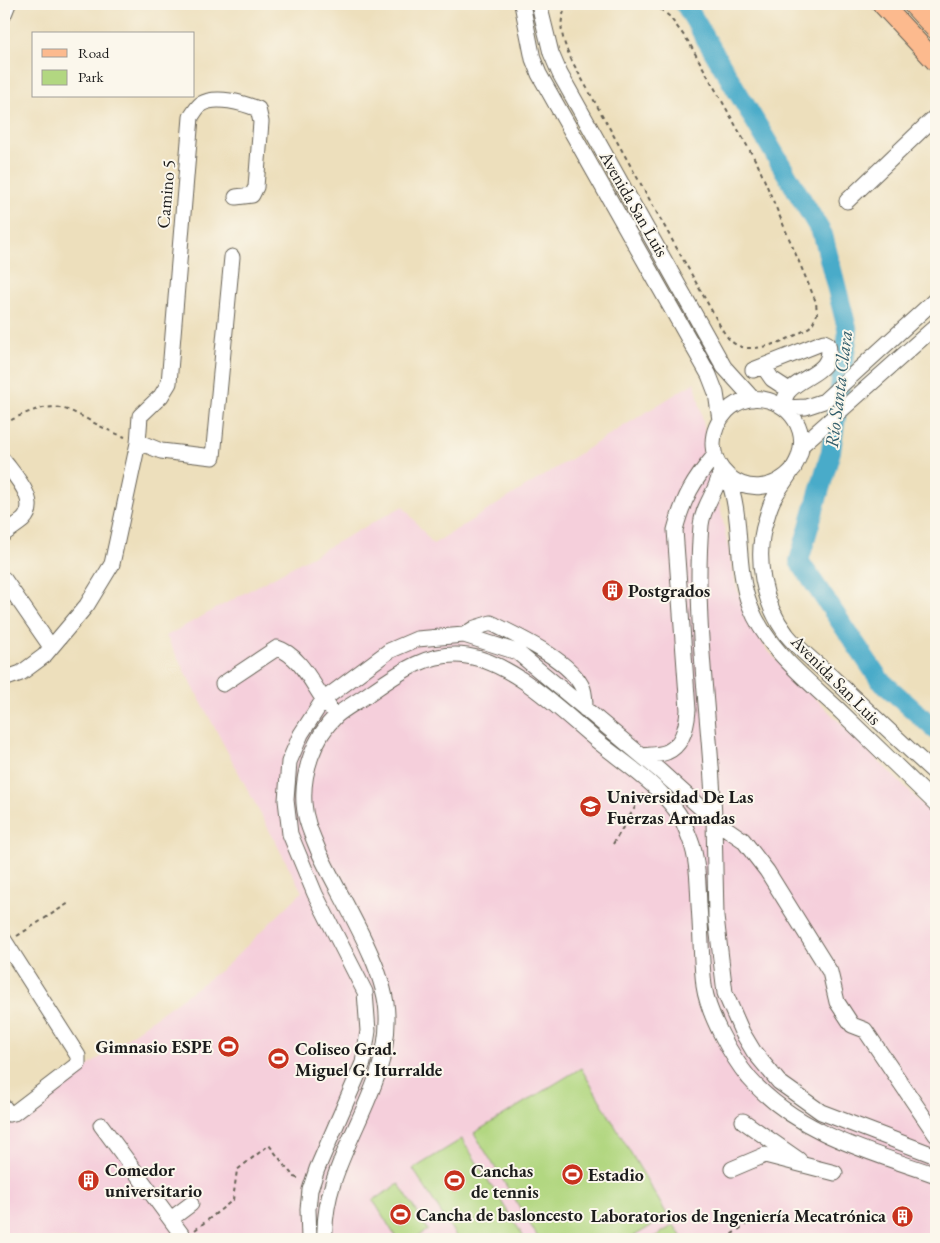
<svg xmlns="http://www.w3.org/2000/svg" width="940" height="1243" font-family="'EB Garamond',serif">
  <rect width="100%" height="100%" fill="#fbf7ec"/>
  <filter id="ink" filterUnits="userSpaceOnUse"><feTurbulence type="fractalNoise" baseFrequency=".02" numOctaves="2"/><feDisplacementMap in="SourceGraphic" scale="10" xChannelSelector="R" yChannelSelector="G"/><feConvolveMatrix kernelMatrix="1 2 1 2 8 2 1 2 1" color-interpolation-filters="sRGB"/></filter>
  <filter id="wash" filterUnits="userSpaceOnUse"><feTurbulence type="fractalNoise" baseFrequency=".0096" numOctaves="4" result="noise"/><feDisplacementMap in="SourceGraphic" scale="20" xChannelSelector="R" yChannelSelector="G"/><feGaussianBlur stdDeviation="1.12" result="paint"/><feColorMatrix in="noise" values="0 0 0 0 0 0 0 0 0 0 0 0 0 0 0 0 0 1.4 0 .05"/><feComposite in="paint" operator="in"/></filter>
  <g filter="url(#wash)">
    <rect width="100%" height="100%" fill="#eddfbc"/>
    <path fill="#f5cfdb" d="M695,382l41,204 13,35 18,29 169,168v421h-932v-112l222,-161 76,-74 -136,-256 237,-130 30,38z"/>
    <path fill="#b2d781" stroke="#677a4e" d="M581,1068l87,148 -39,23h-90l-65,-106z
      M462,1139l63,100h-67l-45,-70z
      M399,1184l29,46 -15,9h-16l-24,-39z
      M674,1225l9,14h-32z"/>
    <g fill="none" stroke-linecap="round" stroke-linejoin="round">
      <path stroke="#49abc9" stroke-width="20" d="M685,4l138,231 25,97 -17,119 -32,110 81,119 56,50"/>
    </g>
  </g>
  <g filter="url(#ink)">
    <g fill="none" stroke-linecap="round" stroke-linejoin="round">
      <defs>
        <path id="minor" d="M522,4l11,55 6,15 170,301 7,18 4,27
          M539,4l12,49 9,21 164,293 29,32
          M4,14l4,-10
          M847,201l89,-85
          M763,366l9,13 17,11
          M753,370l71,-28 4,2c7,29 -27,31 -40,48 -3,4 -4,10 -5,14
          M785,408l21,-1 18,-6 112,-102
          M139,442l22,9 52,6 19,-200
          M802,445l134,-119
          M4,461c10,14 37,41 19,59 -6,5 -13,9 -19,14
          M721,468c-2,22 -18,36 -20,57 -8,98 10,197 13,295l29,20 24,31 63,101 7,30 15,23 13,5 71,105
          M794,468c-44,50 -110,-11 -67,-57 23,-24 64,-11 73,20 8,27 -15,46 -26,67 -4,7 -6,15 -8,22 -12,37 -3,84 21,115 13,16 32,30 47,44 34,32 68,64 102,95
          M727,476c17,41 7,89 23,130 16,42 56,73 88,103 33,32 65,63 98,95
          M4,579l47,68
          M464,635l11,-7 16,-5c26,13 80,37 92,66 2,6 2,14 2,20
          M4,679l17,-6 23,-17 43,-51 25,-41 26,-121 2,-27 21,-20 8,-13 22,-266c3,-4 6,-10 10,-13 15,-9 42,-1 57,5l3,13 -5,65 -4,8 -16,2
          M223,684l54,-36c24,7 37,40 52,59
          M642,756c8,-1 19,-1 25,-4 16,-7 20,-27 21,-42l-13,-180c8,-32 19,-50 40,-75
          M4,940l74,116v8l-64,49 -5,1 -5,-7
          M743,1121l56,39
          M101,1125l84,114
          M732,1169l33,-14 70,18
          M171,1219l20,-15
          M309,1239l-1,-30 2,-19 7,-21 46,-106 5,-32 -3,-39 -50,-98 -25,-60 -4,-34 3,-38 12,-28 22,-34 66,-49 28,-12 47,-4 53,17 143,119 54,49 2,97 9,76 17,39 12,20 25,30 42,30 115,44
          M325,1239c-4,-80 65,-143 62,-224 -1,-49 -47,-117 -68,-163 -6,-15 -14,-31 -15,-49 -2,-30 10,-66 32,-87 9,-8 21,-14 31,-21 30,-21 61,-45 100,-39 48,7 97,58 134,88 26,21 57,41 77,69 5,7 9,18 12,26 8,20 8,45 9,66 2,27 2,54 5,81 4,28 27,70 45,92 48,55 121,74 187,97"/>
        <path id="major" d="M882,4l54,58
          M912,4l24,26"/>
      </defs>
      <use href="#minor" stroke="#656054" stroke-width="17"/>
      <use href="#major" stroke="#656054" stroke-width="21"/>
      <path stroke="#656054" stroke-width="2" stroke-dasharray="4 4" stroke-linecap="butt" d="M568,4c-13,19 -4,41 5,59l144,257c5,9 11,22 22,26 19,8 58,-9 73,-21l5,-11 -1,-12 -58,-137 -70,-124 -19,-25 -15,-12
        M4,424c62,-35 66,-7 121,13
        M613,844l30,-50
        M17,936l52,-33
        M195,1230l38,-30 4,-30 32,-25 25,32 6,2
        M725,1239l26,-18"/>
      <use href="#minor" stroke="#fff" stroke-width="15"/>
      <use href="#major" stroke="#fcba8e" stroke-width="19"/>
    </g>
  </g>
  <defs>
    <symbol id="building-disc" viewBox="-11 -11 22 22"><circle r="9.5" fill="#c8321e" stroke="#fbf7ec"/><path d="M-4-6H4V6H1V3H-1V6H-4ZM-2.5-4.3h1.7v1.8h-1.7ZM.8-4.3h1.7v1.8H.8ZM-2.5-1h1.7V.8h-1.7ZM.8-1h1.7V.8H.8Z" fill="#fff"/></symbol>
    <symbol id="university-disc" viewBox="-11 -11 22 22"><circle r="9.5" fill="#c8321e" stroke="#fbf7ec"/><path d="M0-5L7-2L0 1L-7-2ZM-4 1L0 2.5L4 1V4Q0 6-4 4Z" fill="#fff"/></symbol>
    <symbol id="stadium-disc" viewBox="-11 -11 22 22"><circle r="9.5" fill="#c8321e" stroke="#fbf7ec"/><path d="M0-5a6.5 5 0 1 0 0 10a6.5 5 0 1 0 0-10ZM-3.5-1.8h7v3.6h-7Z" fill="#fff"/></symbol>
  </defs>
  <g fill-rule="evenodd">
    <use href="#building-disc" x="600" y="578" width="25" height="25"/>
    <use href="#university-disc" x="578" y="794" width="25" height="25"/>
    <use href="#stadium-disc" x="216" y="1034" width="25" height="25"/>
    <use href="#stadium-disc" x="266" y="1046" width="25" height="25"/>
    <use href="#stadium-disc" x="560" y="1162" width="25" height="25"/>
    <use href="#building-disc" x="76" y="1168" width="25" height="25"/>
    <use href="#stadium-disc" x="442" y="1168" width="25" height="25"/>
    <use href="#stadium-disc" x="388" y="1202" width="25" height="25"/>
    <use href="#building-disc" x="890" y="1204" width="25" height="25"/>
  </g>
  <g text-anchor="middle" stroke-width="4" stroke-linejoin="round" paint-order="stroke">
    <g font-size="18" fill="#1c1c1c" stroke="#fbf7ec">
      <text transform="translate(166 194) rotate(-85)" y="6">Camino 5</text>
      <text transform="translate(634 204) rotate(60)" y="6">Avenida San Luis</text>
      <text transform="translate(836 680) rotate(45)" y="6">Avenida San Luis</text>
    </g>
    <g font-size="18" font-weight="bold" fill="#1c1c1c" stroke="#fbf7ec" text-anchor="start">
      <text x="628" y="597">Postgrados</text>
      <text x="607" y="803">Universidad De Las<tspan x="607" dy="21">Fuerzas Armadas</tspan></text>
      <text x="212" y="1053" text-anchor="end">Gimnasio ESPE</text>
      <text x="295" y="1055">Coliseo Grad.<tspan x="295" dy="21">Miguel G. Iturralde</tspan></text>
      <text x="105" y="1176">Comedor<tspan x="105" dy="21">universitario</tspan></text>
      <text x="471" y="1177">Canchas<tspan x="471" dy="21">de tennis</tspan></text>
      <text x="588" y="1181">Estadio</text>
      <text x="416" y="1221">Cancha de basloncesto</text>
      <text x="886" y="1222" text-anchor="end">Laboratorios de Ingeniería Mecatrónica</text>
    </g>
    <g font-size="19" font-style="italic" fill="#305c6a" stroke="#fbf7ec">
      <text transform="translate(838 389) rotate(-83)" y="7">Río Santa Clara</text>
    </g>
  </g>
  <rect width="940" height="1243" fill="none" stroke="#fbf7ec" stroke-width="20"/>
  <rect x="32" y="32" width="162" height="65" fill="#fbf7ec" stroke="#a29f99"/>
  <rect x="42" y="49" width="25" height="8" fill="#fcba8e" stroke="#a29f99"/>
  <text x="78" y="58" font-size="15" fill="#1c1c1c">Road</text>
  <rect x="42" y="70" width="25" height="15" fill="#b2d781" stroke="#a29f99"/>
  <text x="78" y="82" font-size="15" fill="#1c1c1c">Park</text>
</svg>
